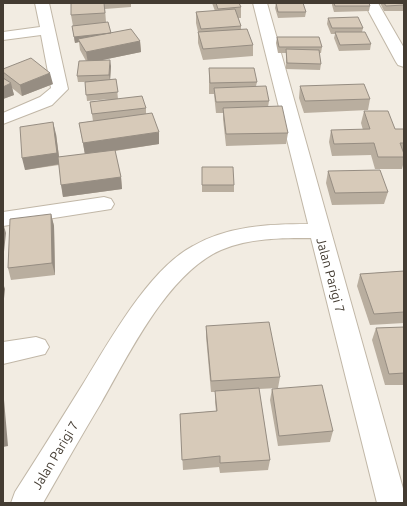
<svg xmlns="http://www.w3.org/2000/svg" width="407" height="506" font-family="Ubuntu,sans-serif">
  <rect width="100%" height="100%" fill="#f2ece2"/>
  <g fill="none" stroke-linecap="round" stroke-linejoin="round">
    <defs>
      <path id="minor" d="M35,3h14l19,86 -16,16 -49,19v-11l37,-16 11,-9 -10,-53 -38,5v-8l37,-5z
        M253,3h14l137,489v11h-27l-66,-265c-30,0 -62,0 -90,12 -53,23 -92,104 -120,153 -20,33 -39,67 -58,100h-32l4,-11c23,-36 45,-71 68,-108 26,-42 65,-114 110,-138 35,-20 75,-22 115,-22z
        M364,3h14l26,45v19l-6,-2 -2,-3z
        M104,197l7,2 3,5 -3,5 -108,17v-14z
        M36,337l9,3 4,7 -4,7 -42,10v-22z"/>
    </defs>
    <use href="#minor" stroke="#c1b7a7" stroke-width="2"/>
    <use href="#minor" fill="#fff" fill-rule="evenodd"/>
  </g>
  <path fill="#b9ae9f" d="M71,3h60v4l-26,2 1,13 5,11 29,8 1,11 -39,8 9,6 -1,14 6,-1 2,20 28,9v5l13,31 -44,7 6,26 1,12 -59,8 -4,-32 -34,5 31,-36 3,23 26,-3 -6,-31 14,-2 -3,-19 21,-3 -24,2 -2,-19h-7l-1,-6 9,-15 -6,-11 -1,-8 -4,1 -3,-17h1l-2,-11z
    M212,3h27l2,4v11h-3l3,8v3l12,16v11l-50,4 -5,-17v-11l-2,-9v-11l19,-1z
    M276,3l30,9 -1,5 -27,1 -3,-10z
    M332,3h37l1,3 -1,5 -35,1 -2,-7z
    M380,3h24v8h-20z
    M328,18l35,10 -1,4 9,12 -1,6 -31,1 -5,-13 1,-4h-4l-4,-10z
    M277,37l45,10 -1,6h-2l2,11 -1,6 -34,-1v-16h-8l-2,-10z
    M209,68l48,14 -1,4 13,15 -1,6 20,26 -2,11 -60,2 -3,-27v-6h-7l-2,-19h-5z
    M3,69l50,15 -31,12 -10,-8 2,7 -11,4z
    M300,86l70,13 -2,11 -64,3 -5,-15z
    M364,111l31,18h9v32l-2,8h-27l-4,-14 -39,1 -3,-14 2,-12h32l-2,-7z
    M202,167l32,18v7h-32z
    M328,171l60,21 -4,12 -52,1 -6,-22z
    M51,214l3,12 1,49 -44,5 -3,-12z
    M404,271v52l-34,2 -13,-39 3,-12z
    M206,326l74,51 -2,11 -19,1 11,71 -2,10 -48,3 -1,-6 -36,3 -3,-56 36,-3 -1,-9v-10h-4l-5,-55z
    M404,327v58h-19l-13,-45 4,-12z
    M272,389l61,42 -3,11 -52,4 -8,-46z"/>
  <path fill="#968d82" d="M111,33l-33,6 1,3 -4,1 -1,-6z
    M140,41l1,11 -53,11 -2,-11z
    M110,60l1,6 -1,15 -1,-6z
    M50,73l3,11 -31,12 -2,-11z
    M11,83l3,12 -11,4v-12z
    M53,122l3,12 4,30 -35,6 -3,-12z
    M159,132v12l-74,11 -2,-12z
    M121,177l1,12 -59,8 -2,-12z
    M51,214l3,12 1,49 -3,-12z
    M3,223l3,10 -3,28z
    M3,283l2,6 -2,19z
    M3,388l5,58 -5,1z"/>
  <path fill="#d7cab9" stroke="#968d82" d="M71,3h33l1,10 -34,2z
    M216,3h23l2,4 -23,2z
    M276,3h27l3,9h-28z
    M334,3h35l1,3h-35z
    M384,3h20v2l-18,1z
    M235,9l6,17 -40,3 -5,-17z
    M358,17l5,11h-31l-4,-10z
    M108,22l3,11 -37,4 -2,-11z
    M131,29l9,12 -54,11 -8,-13z
    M247,29l6,16 -50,4 -5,-17z
    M335,32h30l6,12 -31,1z
    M277,37h42l3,10h-43z
    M286,49l33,1 2,14 -34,-1z
    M31,58l19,15 -30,12 -17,-13v-3z
    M110,60l-1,15 -32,1 2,-15z
    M209,68h45l3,14 -47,1z
    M3,78l8,5 -8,4z
    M116,79l2,13 -32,3 -1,-13z
    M364,84l6,15 -65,2 -5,-15z
    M266,86l3,15 -53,1 -2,-14z
    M142,96l4,12 -54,6 -2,-12z
    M282,106l6,27 -62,1 -3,-26z
    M364,111h24l7,18h9v14h-4l4,11v3h-26l-4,-14 -40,1 -3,-14 39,-1z
    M152,113l7,19 -76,11 -4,-20z
    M53,122l4,31 -35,5 -2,-31z
    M115,150l6,27 -60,8 -3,-28z
    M202,167h31l1,18h-32z
    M380,170l8,22 -53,1 -7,-22z
    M51,214l1,49 -44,5 2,-49z
    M404,271v41l-30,2 -14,-40z
    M269,322l11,55 -69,4 -5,-55z
    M404,327v46l-15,1 -13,-46z
    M322,385l11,46 -54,5 -7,-47z
    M259,388l11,72 -50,3v-7l-38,4 -2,-46 37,-3 -2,-20z"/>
  <g text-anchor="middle" stroke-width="3" stroke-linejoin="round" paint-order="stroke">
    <g font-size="13" fill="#443c32" stroke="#fff">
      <text transform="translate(331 275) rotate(75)" y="5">Jalan Parigi 7</text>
      <text transform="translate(55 455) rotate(-59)" y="5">Jalan Parigi 7</text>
    </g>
  </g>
  <rect width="407" height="506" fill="none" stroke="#443c32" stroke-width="8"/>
</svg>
